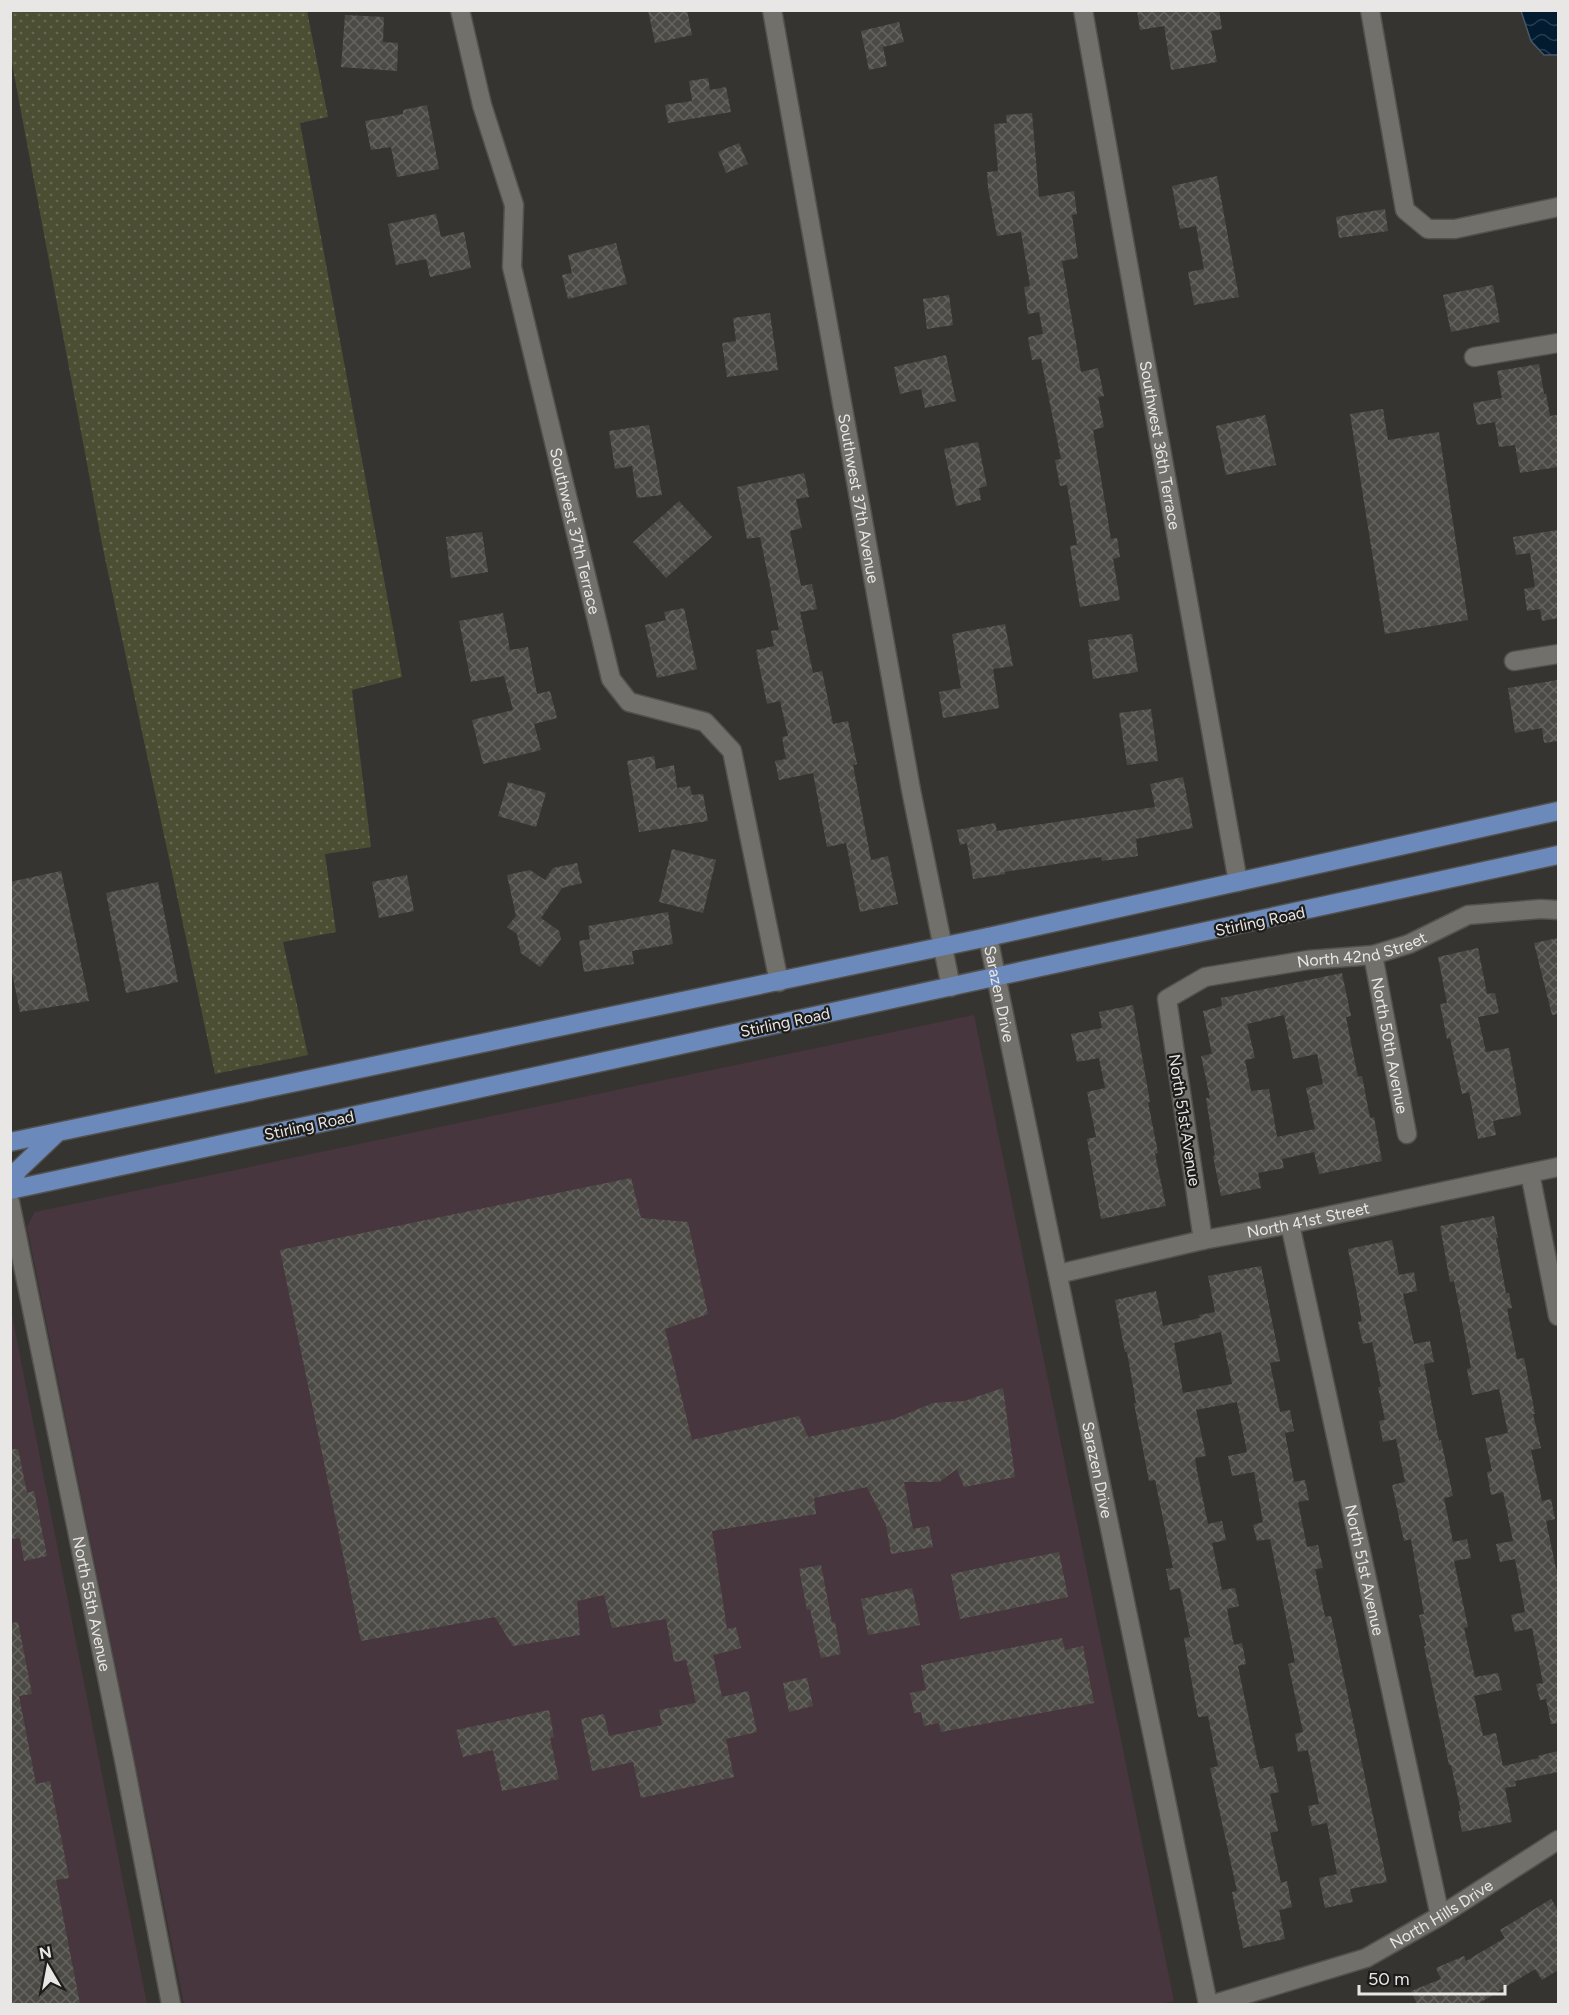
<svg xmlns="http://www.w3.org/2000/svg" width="1569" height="2015" font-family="Figtree,sans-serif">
  <defs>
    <pattern id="grass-dots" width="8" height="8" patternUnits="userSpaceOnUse" patternTransform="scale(1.5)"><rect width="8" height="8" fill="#4c4e34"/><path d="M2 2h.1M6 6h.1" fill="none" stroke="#666851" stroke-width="1.8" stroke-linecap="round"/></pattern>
    <pattern id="water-waves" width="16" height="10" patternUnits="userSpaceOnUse" patternTransform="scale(1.5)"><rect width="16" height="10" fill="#021b30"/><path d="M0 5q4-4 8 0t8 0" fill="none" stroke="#273c4e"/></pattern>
    <pattern id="building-cross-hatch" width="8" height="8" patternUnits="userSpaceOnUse" patternTransform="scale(1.5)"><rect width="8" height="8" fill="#4c4a45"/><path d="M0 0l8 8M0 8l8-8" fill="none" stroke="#666460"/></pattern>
  </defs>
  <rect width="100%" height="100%" fill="#363430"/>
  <path fill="#48363f" d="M974,1015l200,986 -15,3h-975l-157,-777 8,-15z
    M11,1310l136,694h-136z"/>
  <path fill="url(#grass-dots)" d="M10,11h297l21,106 -28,6 102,554 -50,13 19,157 -46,7 11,78 -53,10 25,113 -93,19 -112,-525 -92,-491z"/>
  <path fill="url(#water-waves)" stroke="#475866" stroke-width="1.5" d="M1521,11h37v44h-14l-13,-14z"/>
  <path fill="url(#building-cross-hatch)" fill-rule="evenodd" d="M648,10h39l5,25 -37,8z
    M1137,10h82l3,19 -11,2 6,31 -46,8 -7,-44 -24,4z
    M345,15l39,2 -1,25 15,1 -1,28 -56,-4z
    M899,22l5,20 -21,5 4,19 -18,4 -8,-39z
    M708,78l2,12 16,-3 5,25 -63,11 -3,-18 27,-4 -3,-20z
    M427,105l12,64 -42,8 -6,-30 -20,3 -6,-29 38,-7v-4z
    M1032,113l7,84 35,-6 3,23 -5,1 6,43 -16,3 19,111 17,-4 6,28 -6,1 6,30 -11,3 18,109 6,-1 3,19 -7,2 7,41 -40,7 -10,-61 7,-1 -10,-60 -7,1 -5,-26 6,-1 -20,-100 -9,1 -4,-23 15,-3 -4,-22 -11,2 -4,-27 6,-1 -9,-54 -24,4 -9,-48 -1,-16 11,-1 -4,-47 13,-1 -1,-8z
    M739,143l9,21 -22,9 -8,-21z
    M1217,176l22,121 -45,8 -6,-33 16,-3 -8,-43 -16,3 -8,-43z
    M1385,209l3,22 -49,7 -3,-21z
    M436,214l5,23 23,-5 7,36 -41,9 -4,-18 -30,6 -8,-41z
    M616,243l11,41 -59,15 -6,-24 10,-2 -4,-18z
    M1493,285l7,37 -49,10 -8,-37z
    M949,295l4,30 -26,4 -4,-30z
    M770,313l8,57 -51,7 -5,-34 14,-2 -3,-23z
    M946,355l10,46 -31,7 -4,-19 -21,5 -6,-27z
    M1539,364l5,30h2l4,22 7,-1 1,52 -38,6 -5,-28 -16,2 -4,-25 -18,3 -4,-22 29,-5 -5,-27z
    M1383,409l5,31 51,-8 29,188 -83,14 -35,-220z
    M1265,415l11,50 -50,10 -10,-49z
    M649,425l13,70 -25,3 -5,-32 -17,3 -6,-38z
    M978,442l9,44 -8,2 2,12 -25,6 -12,-57z
    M804,473l5,24 -13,2 6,29 -12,3 11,55 11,-2 5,25 -17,3 13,61 9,-2 11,53 15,-3 9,43 -4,1 18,95 17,-4 10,48 -38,8 -14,-69 -19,4 -14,-74 -34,7 -4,-19 11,-2 -4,-22 6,-1 -8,-35 -13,3 -11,-54 18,-4 -3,-15 8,-1 -19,-93 -13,2 -10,-52z
    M679,501l33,36 -46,41 -33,-36z
    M1558,530v88l-16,3 -2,-12 -13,2 -3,-22 11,-2 -5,-34 -14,2 -3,-18z
    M482,532l6,40 -37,6 -5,-41z
    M684,608l13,61 -40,9 -12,-53 21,-5 -2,-8z
    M503,613l7,37 18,-3 9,47 13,-3 7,27 -23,6 7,26 -58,14 -11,-44 41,-10 -9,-34 -33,6 -12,-61z
    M1005,624l8,42 -20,3 6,39 -56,10 -4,-26 22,-4 -9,-54z
    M1132,634l6,38 -45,7 -5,-39z
    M1558,680v61l-14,2 -2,-15 -27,5 -7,-45z
    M1151,709l7,52 -31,4 -8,-52z
    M654,756l2,13 18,-4 3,23 13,-2 2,9 11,-1 5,27 -69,11 -12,-71z
    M1183,777l10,51 -57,11 2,17 -36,5 -1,-4 -97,15 1,2 -32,5 -6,-36 -7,2 -3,-15 38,-7 2,8 158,-24 -5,-23z
    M508,782l38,11 -10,34 -38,-11z
    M672,849l44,11 -13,53 -44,-11z
    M577,863l5,20 -20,5 -21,30 18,13 2,8 -21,28 -19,-14 -4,-19 -10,-7 9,-11 -9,-41 23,-5 15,10 8,-12z
    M61,871l28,130 -69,11 -10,-49v-81z
    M407,875l7,36 -35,7 -7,-36z
    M158,882l20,100 -52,11 -20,-100z
    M668,912l5,32 -41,7 2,13 -50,8 -5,-31 11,-2 -2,-13z
    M1558,938v76l-6,1 -18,-72z
    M1478,948l9,46 8,-1 4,20 -21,4 8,35 23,-4 12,67 -28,6 3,14 -18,4 -9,-47 -7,2 -12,-56 -3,1 -7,-35 7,-1 -9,-46z
    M1342,973l9,43 -5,1 12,60 4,-1 8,42 4,-1 8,44 -63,13 -5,-22 -32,7 2,9 -26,5 3,15 -40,8 -8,-40h2l-9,-58h4l-9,-42 11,-2 -9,-43 19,-5 -1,-8zM1284,1015l9,44 24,-5 6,30 -17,4 9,41 -38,8 -8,-48 -18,2 -6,-31 10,-2 -8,-34z
    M1133,1005l17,97h-2l10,51 -3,1 11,52 -65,13 -14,-80 9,-2 -9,-45 18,-4 -6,-30 -22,4 -6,-28 31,-6 -3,-16z
    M631,1178l10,40 47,4 20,92 -43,15 27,111 107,-24 9,21 86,-18 39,-16 31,-2 39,-13 12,89 -51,10 -7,-18 -18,13h-35l9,47 16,-3 4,21 -42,7 -5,-29 -19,-38 -53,11 2,16 -104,17 15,98 9,-2 5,21 -28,7 9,42 26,-6 9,41 -31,7 8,38 -93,21 -8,-36 -41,9 -11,-52 23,-5 5,22 53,-11 -3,-15 37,-7 -10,-43 -12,2 -8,-43 -54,9 -8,-33 -27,6 3,34 -67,11 -18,-29 -134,24 -81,-391z
    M1494,1216l4,22h-2l10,55h3l3,15 -5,1 10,50 7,-1 11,56h-2l8,34 -10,2 11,51 9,-2 4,20 -9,2 10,48h2v154l-7,1 -5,-25 -6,1 -4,-16 7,-1 -11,-55 -17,4 -4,-17 14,-3 -10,-53 -15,3 -4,-18 17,-3 -10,-49 -12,3 -4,-23 5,-1 -7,-33 23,-5 -9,-44 -27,6 -5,-26 4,-1 -17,-87 -4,1 -10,-56z
    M1392,1240l7,35 15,-3 3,19 -14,3 11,50 16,-3 4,21 -10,2 15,77 2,-1 12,56 -9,2 9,44 14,-3 4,19 -17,3 14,66 -4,1 11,49 23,-4 4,17 -28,6 9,40 13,-3 7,33 36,-8 -1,-2 20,-5v21l-43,9 1,5 -11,2 7,34 -50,10 -4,-21h3l-10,-46h-2l-25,-119h2l-7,-31 5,-1 -13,-75 -7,2 -12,-56 13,-3 -9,-43 -13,3 -4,-21 6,-1 -7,-33h3l-9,-45 -9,2 -5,-22 4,-1 -14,-72z
    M1261,1266l19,95 -10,2 10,49 10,-2 4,21 -9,2 9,49 11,-2 4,20 -11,2 9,45 11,-2 5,23 -8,1 10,48 6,-1 56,266 -37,7 3,13 -28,6 -6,-30 18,-4 -10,-51 -15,3 -4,-20 11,-2 -11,-54 -10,2 -3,-18 8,-2 -15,-68 7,-2 -25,-123 -13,2 -4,-16 10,-3 -9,-50 -22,4 -4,-20 19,-4 -10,-50 -41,8 10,46 -11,2 2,13 11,53 14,-3 4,19 -14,3 10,47 13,-2 4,18 -12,3 7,36 8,-2 4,21 -8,2 19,92 3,11 13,-3 6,26 -9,2 8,37 -8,2 11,50 6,-2 5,26 -13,3 6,29 -42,9 -11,-56 5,-1 -27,-123 8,-2 -10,-50 -10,1 -14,-79 6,-1 -10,-49 -10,2 -4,-21 7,-1 -18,-88 -6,1 -15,-78h2l-9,-51h-2l-10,-52 41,-9 7,35 37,-8 -1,-3 16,-3 -7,-36zM1221,1332l11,52 -49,9 -9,-50z
    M10,1449h8l9,44 7,-2 13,65 -23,5 -4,-23 -10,1z
    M1059,1552l9,45 -108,22 -9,-45z
    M821,1565l11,57h3l6,32 -20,4 -11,-49 -3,1 -8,-41z
    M912,1588l8,37 -52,10 -7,-36z
    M18,1622l14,72 -13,2 17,88 14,-3 19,97 -13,2 24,124h-70v-381z
    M1062,1638l3,12 18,-4 11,57 -153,29 -2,-9 -15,3 -3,-14 -7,1 -4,-20 16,-3 -5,-25z
    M807,1678l6,28 -24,6 -6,-29z
    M549,1710l5,27 -4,1 9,41 -57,12 -9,-41 -30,7 -7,-27z
    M1551,1899l7,11v60l-16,10 -7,-11 -57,35h-61l-6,-13 30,-12 -5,-11 28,-12 2,5 39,-23 -5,-8z"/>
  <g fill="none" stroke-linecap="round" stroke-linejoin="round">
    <defs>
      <g id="minor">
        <path id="s1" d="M460,10l22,95 32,100 -2,62 99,412 18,23 76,20 27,29 47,231"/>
        <path id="s2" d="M772,10l139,780 40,197"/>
        <path id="s3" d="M1083,10l155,872"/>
        <path d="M1370,10l35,200 23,19h27l103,-22"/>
        <path d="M1474,357l84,-14"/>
        <path d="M1514,661l44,-7"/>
        <path id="s4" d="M988,937l220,1067"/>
        <path id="s5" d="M1373,955l34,179"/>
        <path d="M1530,1173l28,143"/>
        <path id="s6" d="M10,1202l114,558 47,244"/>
        <path id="s7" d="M1290,1224l150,692"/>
        <path id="s8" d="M1203,1240l-36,-241 38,-22 103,-17 65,-5 36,-11 59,-29 73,-6 17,1"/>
        <path id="s9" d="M1058,1274l145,-34 87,-16 268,-57"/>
        <path id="s10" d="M1214,2004l152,-46 74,-42 118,-76"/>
      </g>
      <path id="major" d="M10,1142l978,-205 570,-126
        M10,1185l8,-15 40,-38
        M10,1190l1548,-335"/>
    </defs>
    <use href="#minor" stroke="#53514d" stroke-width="21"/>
    <use href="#major" stroke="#53514d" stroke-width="21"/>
    <use href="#minor" stroke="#72706a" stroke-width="18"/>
    <use href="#major" stroke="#6b89bb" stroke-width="18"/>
  </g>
  <g text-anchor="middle" stroke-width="4.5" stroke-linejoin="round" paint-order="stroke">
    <g font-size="16" fill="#e9e7e5" stroke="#1d1c1a">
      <text dy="6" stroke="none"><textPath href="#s3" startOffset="442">Southwest 36th Terrace</textPath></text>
      <text dy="6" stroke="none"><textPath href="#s2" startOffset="496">Southwest 37th Avenue</textPath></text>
      <text dy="6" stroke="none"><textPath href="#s1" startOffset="536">Southwest 37th Terrace</textPath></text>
      <text transform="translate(1260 921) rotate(-12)" y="6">Stirling Road</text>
      <text dy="6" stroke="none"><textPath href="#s8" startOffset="447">North 42nd Street</textPath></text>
      <text dy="6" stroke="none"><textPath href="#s4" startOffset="58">Sarazen Drive</textPath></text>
      <text transform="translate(785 1022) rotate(-12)" y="6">Stirling Road</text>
      <text dy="6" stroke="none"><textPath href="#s5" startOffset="92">North 50th Avenue</textPath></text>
      <text transform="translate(1185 1120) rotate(81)" y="6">North 51st Avenue</text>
      <text transform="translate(309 1125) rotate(-12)" y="6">Stirling Road</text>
      <text dy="6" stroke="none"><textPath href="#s9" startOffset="256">North 41st Street</textPath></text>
      <text dy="6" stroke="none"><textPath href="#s4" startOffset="544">Sarazen Drive</textPath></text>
      <text dy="6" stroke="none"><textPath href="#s7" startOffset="354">North 51st Avenue</textPath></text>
      <text dy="6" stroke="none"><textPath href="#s6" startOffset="410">North 55th Avenue</textPath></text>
      <text dy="6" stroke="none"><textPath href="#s10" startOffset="246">North Hills Drive</textPath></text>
    </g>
  </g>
  <rect width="1569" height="2015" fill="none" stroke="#e9e7e5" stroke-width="24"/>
  <g transform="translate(48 1967) rotate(350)" stroke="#1d1c1a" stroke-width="4.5" paint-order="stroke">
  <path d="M0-4.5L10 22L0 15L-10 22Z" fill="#e9e7e5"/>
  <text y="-9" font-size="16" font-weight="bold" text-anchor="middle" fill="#e9e7e5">N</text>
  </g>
  <path d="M1359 1985v9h146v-9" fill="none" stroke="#e9e7e5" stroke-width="3"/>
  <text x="1368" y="1985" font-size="18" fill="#e9e7e5" stroke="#1d1c1a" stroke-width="4.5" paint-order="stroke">50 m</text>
</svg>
